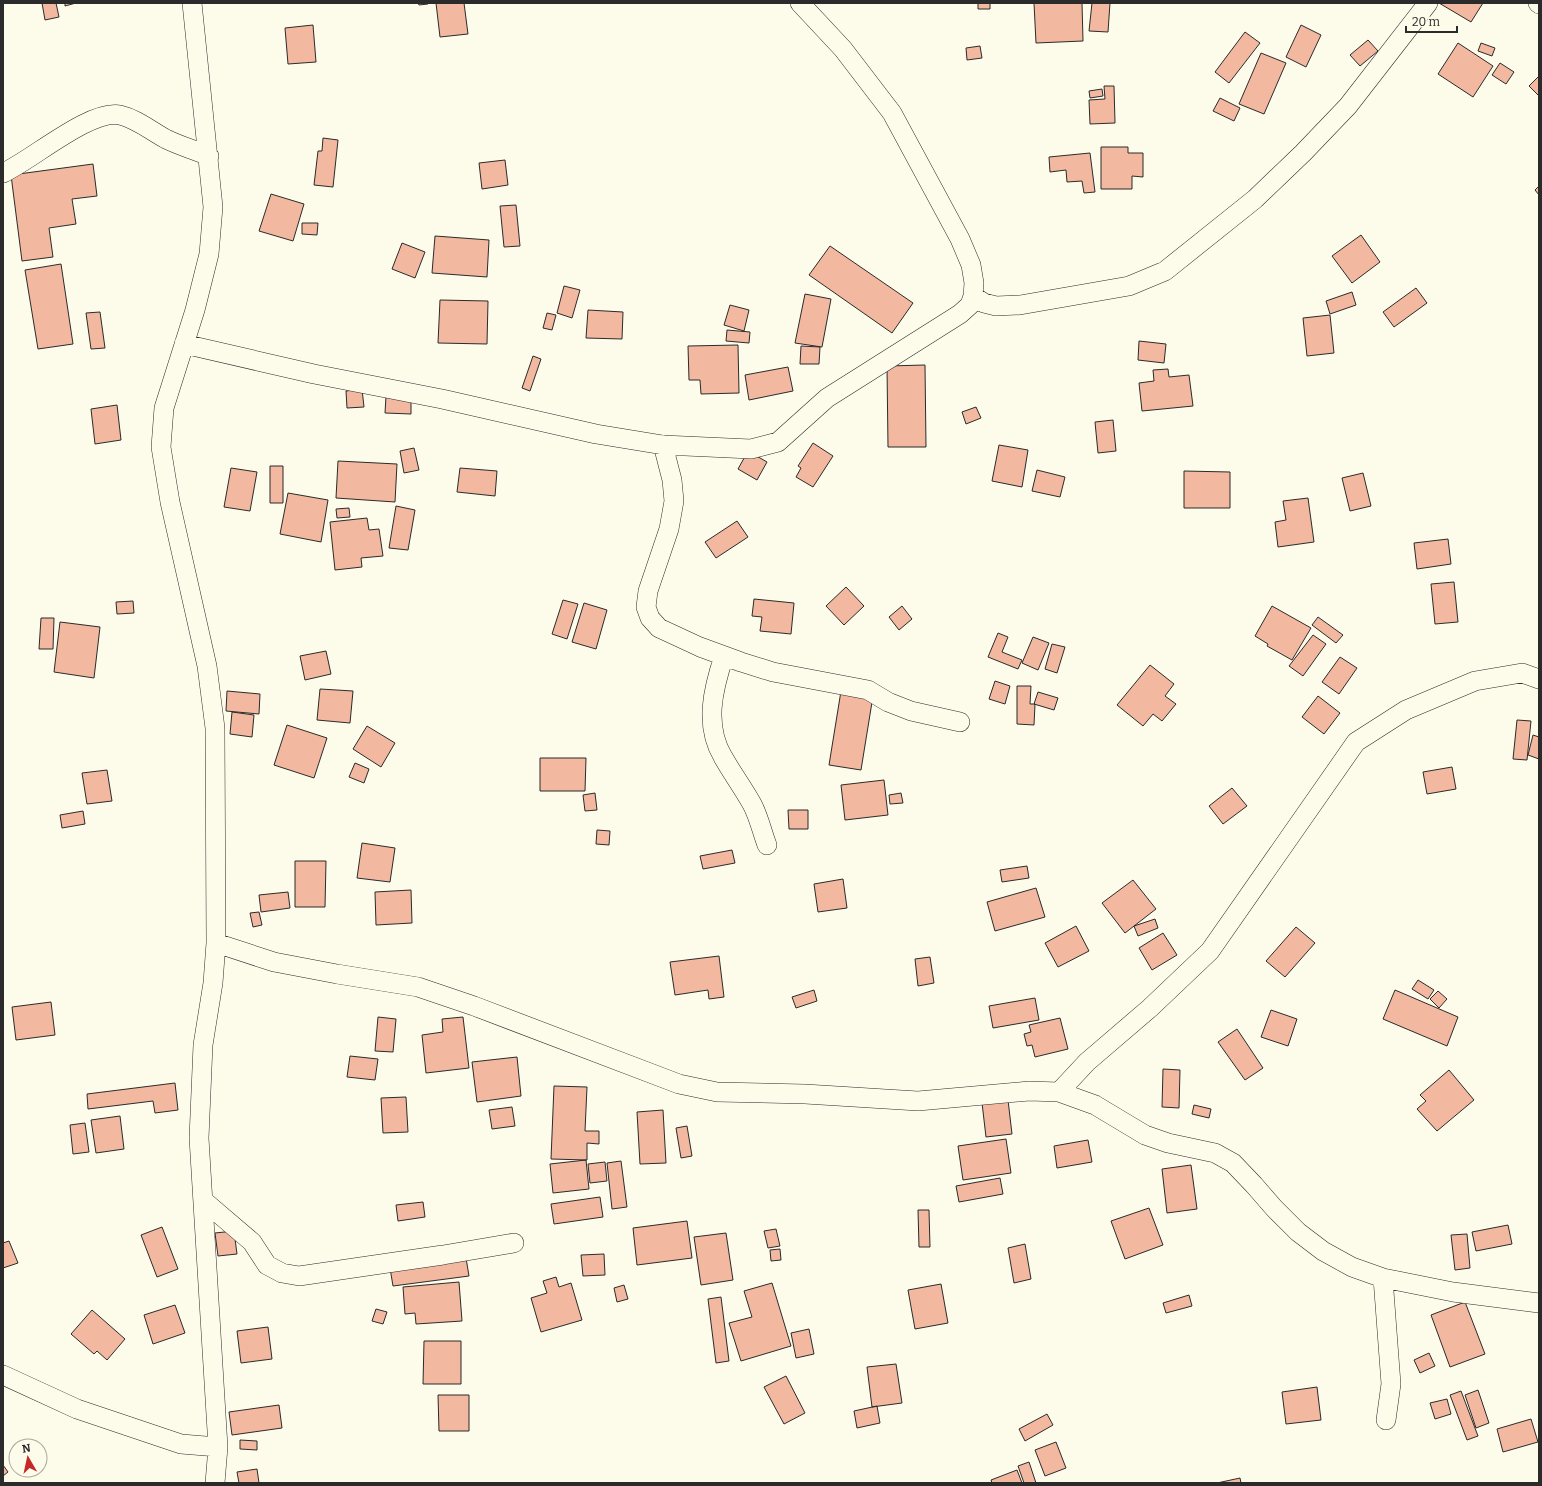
<svg xmlns="http://www.w3.org/2000/svg" width="1542" height="1486" font-family="Bitter,serif">
  <rect width="100%" height="100%" fill="#fdfbea"/>
  <path fill="#f2b8a0" stroke="#2b2b2b" d="M42,3h14l3,14 -14,3z
    M65,3h11l-11,3z
    M418,3h10v1l-9,1z
    M436,3h28l4,31 -28,3z
    M978,3h12v6h-12z
    M1034,3h48l1,38 -47,2z
    M1092,3h18l-2,29 -19,-1z
    M1439,3h44l-12,19z
    M313,25l3,37 -28,2 -3,-36z
    M1301,25l20,10 -15,32 -20,-10z
    M1245,32l15,11 -31,40 -14,-11z
    M1368,40l10,11 -18,15 -10,-11z
    M1458,43l35,23 -20,31 -35,-23z
    M1481,43l14,5 -3,8 -14,-5z
    M980,46l2,12 -15,2 -1,-12z
    M1261,53l25,10 -22,51 -25,-10z
    M1500,63l14,9 -8,12 -14,-9z
    M1539,76v20l-10,-10z
    M1104,86h10l1,37 -25,1 -1,-24 16,-1z
    M1102,89l1,7 -13,2 -1,-7z
    M1220,98l20,10 -6,13 -21,-10z
    M323,138l15,2 -5,47 -19,-2 4,-34h4z
    M1101,147h27v6h15v24l-11,-1v13h-31z
    M1090,153l5,39 -11,1 -2,-12 -15,1 -1,-12 -16,2 -1,-15z
    M505,160l3,25 -26,4 -3,-26z
    M93,164l4,32 -25,3 4,25 -27,4 4,29 -31,4 -11,-86z
    M1539,186v9l-4,-5z
    M271,194l33,10 -11,37 -34,-10z
    M516,205l4,41 -16,1 -4,-41z
    M302,223h16l-1,12 -15,-1z
    M1361,235l19,27 -28,21 -20,-27z
    M435,236l54,4 -2,37 -55,-4z
    M402,243l23,9 -10,26 -23,-9z
    M830,246l83,57 -21,30 -83,-58z
    M61,264l12,80 -35,5 -13,-79z
    M564,286l16,4 -8,28 -15,-5z
    M1416,288l11,15 -33,24 -11,-15z
    M1352,292l4,13 -26,9 -4,-13z
    M805,294l26,5 -9,48 -27,-4z
    M440,300l48,1 -1,43 -49,-1z
    M730,305l19,5 -5,21 -20,-6z
    M588,310l35,2 -1,27 -36,-1z
    M100,312l5,36 -14,1 -5,-36z
    M547,313l9,2 -4,15 -9,-2z
    M1330,315l4,38 -27,3 -4,-38z
    M727,330l23,2 -1,11 -23,-2z
    M1139,341l27,3 -2,19 -26,-3z
    M738,345l1,48 -38,1 -1,-14h-11l-1,-34z
    M801,346l19,1 -1,17h-19z
    M533,356l8,3 -11,32 -8,-3z
    M925,365l1,82h-38l-1,-81z
    M788,367l5,24 -44,9 -4,-25z
    M1168,369l1,8 20,-2 4,31 -51,5 -3,-28 15,-2 -1,-11z
    M362,389l2,18 -17,1 -1,-17z
    M386,396l25,1v17l-26,-1z
    M117,405l4,35 -26,4 -4,-35z
    M976,407l5,11 -15,6 -4,-12z
    M1113,420l3,31 -18,2 -3,-31z
    M813,443l20,13 -20,31 -17,-10 5,-9 -3,-2z
    M999,445l29,5 -6,37 -30,-6z
    M414,448l5,22 -15,3 -4,-22z
    M748,451l19,11 -10,18 -19,-11z
    M338,461l59,3 -2,38 -59,-4z
    M270,466h13v37h-13z
    M231,468l26,4 -7,39 -26,-4z
    M460,468l37,3 -2,25 -38,-4z
    M1037,470l28,7 -5,20 -28,-6z
    M1184,471l46,1v36h-46z
    M1363,473l8,33 -21,5 -8,-33z
    M288,493l40,7 -7,42 -41,-8z
    M1308,498l6,44 -36,5 -3,-25 11,-2 -3,-19z
    M396,506l19,4 -7,40 -19,-2z
    M349,508l1,9 -13,1 -1,-9z
    M367,518l2,12 10,-1 4,27 -22,2 1,9 -27,3 -5,-48z
    M737,521l11,16 -32,21 -11,-16z
    M1448,539l3,25 -34,5 -3,-26z
    M1454,582l4,40 -23,2 -4,-40z
    M846,587l18,19 -20,19 -18,-19z
    M754,599l40,4 -3,31 -31,-3 2,-14 -10,-1z
    M563,600l15,4 -11,35 -15,-5z
    M133,601l1,12 -17,1 -1,-12z
    M584,603l23,7 -11,39 -24,-7z
    M902,606l10,13 -13,11 -10,-13z
    M1272,606l39,22 -19,32 -25,-14 1,-2 -13,-8z
    M1318,617l25,18 -7,8 -24,-18z
    M41,618h13l-1,31h-14z
    M60,622l40,5 -6,51 -40,-6z
    M998,633l10,4 -6,15 20,8 -4,9 -30,-12z
    M1313,635l13,9 -23,32 -14,-10z
    M1033,637l16,6 -11,27 -16,-7z
    M1052,644l13,3 -8,26 -12,-4z
    M326,651l5,23 -26,6 -5,-24z
    M1340,657l17,11 -18,26 -17,-12z
    M1150,665l24,19 -9,12 11,8 -14,17 -9,-7 -10,12 -26,-21z
    M995,681l15,5 -5,18 -16,-5z
    M1017,686h14l-1,18h5l-1,21 -17,-1z
    M320,689l33,2 -3,32 -33,-3z
    M227,691l33,3 -1,20 -33,-3z
    M841,691l32,5 -12,74 -32,-5z
    M1038,692l20,6 -4,12 -20,-6z
    M1318,696l22,17 -16,21 -22,-17z
    M232,712l22,3 -2,22 -22,-3z
    M1517,720l14,1 -4,39 -14,-1z
    M287,725l40,13 -13,40 -40,-13z
    M367,726l28,17 -14,24 -28,-18z
    M1533,735l6,2v22l-11,-4z
    M540,758h46l-1,33h-45z
    M355,763l14,6 -5,14 -15,-6z
    M1452,767l4,22 -29,5 -4,-22z
    M107,770l5,31 -25,3 -5,-31z
    M884,780l4,35 -43,5 -4,-35z
    M1232,788l15,18 -24,18 -14,-18z
    M595,793l2,17 -12,1 -2,-16z
    M901,793l2,10 -13,1 -1,-9z
    M788,810h20v19h-19z
    M83,811l2,13 -23,4 -2,-13z
    M597,830l13,1 -1,14 -13,-1z
    M362,843l33,5 -5,34 -33,-4z
    M732,850l3,13 -32,6 -3,-13z
    M295,861h31l-1,46h-30z
    M1027,866l2,12 -27,4 -2,-12z
    M843,879l4,29 -29,4 -4,-28z
    M1133,880l23,29 -31,24 -23,-30z
    M1036,888l9,29 -50,14 -8,-29z
    M411,890l1,33 -36,2 -1,-33z
    M288,892l2,16 -29,4 -2,-17z
    M259,912l3,13 -9,2 -3,-14z
    M1155,919l3,9 -20,8 -4,-10z
    M1076,926l13,25 -31,16 -13,-24z
    M1296,927l19,16 -30,34 -19,-16z
    M1163,933l14,22 -25,15 -13,-22z
    M719,956l5,41 -15,2 -1,-9 -33,5 -5,-33z
    M930,957l4,26 -16,3 -3,-27z
    M1418,980l16,10 -6,9 -16,-10z
    M814,990l3,11 -21,7 -4,-11z
    M1395,990l63,27 -11,29 -64,-27z
    M1438,991l9,8 -8,9 -9,-9z
    M1035,998l4,22 -46,8 -4,-22z
    M51,1002l4,33 -39,5 -4,-33z
    M1271,1010l26,9 -9,27 -27,-9z
    M378,1017l18,2 -3,33 -18,-1z
    M463,1017l6,51 -43,5 -4,-38 21,-3 -1,-13z
    M1060,1018l8,31 -33,8 -3,-12 -5,1 -3,-12 7,-2 -2,-7z
    M1237,1029l26,39 -18,12 -27,-38z
    M350,1056l28,3 -3,21 -28,-3z
    M517,1057l4,39 -44,6 -5,-40z
    M1163,1069l17,1 -1,38 -17,-1z
    M1449,1070l25,30 -37,31 -20,-22 9,-8 -6,-6z
    M175,1083l3,27 -23,3 -2,-12 -65,8 -1,-15z
    M554,1086l33,1 -2,44h14v13l-12,-1v17l-36,-1z
    M406,1097l2,35 -25,1 -2,-35z
    M1008,1100l4,34 -26,3 -4,-34z
    M1194,1105l17,4 -2,9 -17,-4z
    M512,1107l3,19 -23,3 -3,-19z
    M663,1110l3,53 -26,1 -3,-52z
    M120,1116l4,33 -28,4 -5,-33z
    M85,1123l4,29 -16,2 -3,-29z
    M687,1126l5,30 -11,2 -5,-30z
    M1006,1139l5,34 -48,7 -5,-34z
    M1088,1140l4,22 -35,6 -3,-22z
    M586,1160l3,29 -36,4 -3,-29z
    M621,1161l6,46 -15,2 -5,-46z
    M605,1162l2,19 -17,2 -2,-19z
    M1191,1165l6,44 -30,4 -5,-44z
    M1000,1178l3,16 -44,8 -3,-16z
    M600,1197l3,20 -49,7 -3,-20z
    M423,1202l2,15 -27,4 -2,-16z
    M1149,1208l14,37 -38,14 -14,-38z
    M918,1210h11l1,37h-11z
    M687,1221l5,37 -55,7 -4,-37z
    M1508,1225l4,19 -36,7 -4,-19z
    M162,1227l16,42 -21,8 -16,-42z
    M776,1229l4,17 -12,2 -4,-17z
    M234,1231l3,23 -19,2 -3,-23z
    M726,1233l7,47 -32,5 -7,-48z
    M1467,1234l3,34 -15,2 -4,-35z
    M9,1241l9,22 -15,5v-25z
    M1025,1244l6,35 -17,4 -6,-35z
    M780,1249l1,11 -10,1 -1,-11z
    M604,1254l1,21 -22,1 -2,-21z
    M466,1258l3,18 -76,10 -3,-18z
    M556,1277l3,10 12,-4 11,37 -41,12 -10,-34 16,-5 -4,-12z
    M459,1282l3,39 -46,3 -1,-11 -10,1 -2,-27z
    M772,1283l19,63 -50,15 -12,-38 23,-6 -8,-26z
    M941,1284l7,39 -33,6 -7,-39z
    M624,1285l4,14 -11,3 -3,-14z
    M1189,1295l3,11 -26,7 -3,-10z
    M721,1297l8,64 -13,2 -8,-64z
    M1465,1302l20,52 -35,13 -19,-52z
    M175,1305l10,28 -32,11 -9,-29z
    M376,1309l11,3 -4,12 -11,-3z
    M92,1310l33,29 -18,21 -10,-9 -3,3 -23,-20z
    M268,1327l4,32 -31,4 -4,-32z
    M809,1329l5,25 -18,4 -5,-25z
    M424,1341h37v43h-38z
    M1429,1353l6,13 -15,7 -6,-13z
    M896,1364l6,39 -30,4 -5,-40z
    M786,1376l19,37 -21,11 -20,-37z
    M1317,1387l4,33 -35,4 -4,-32z
    M1478,1390l11,33 -13,5 -11,-33z
    M1461,1391l17,45 -11,4 -17,-45z
    M438,1395h31v36h-30z
    M1447,1399l4,15 -16,5 -5,-16z
    M279,1405l3,23 -50,7 -3,-23z
    M877,1406l3,17 -23,5 -3,-17z
    M1047,1414l6,11 -28,16 -6,-12z
    M1531,1419l7,23 -35,10 -6,-23z
    M240,1440l17,1v9l-17,-1z
    M1056,1442l10,26 -21,8 -10,-26z
    M1029,1462l7,21h-12l-6,-17z
    M3,1465l5,7 -5,4z
    M257,1469l2,14h-20l-2,-11z
    M1017,1470l5,13h-30l-1,-3z
    M1240,1478l1,5h-24z"/>
  <g fill="none" stroke-linecap="round" stroke-linejoin="round">
    <defs>
      <path id="minor" d="M192,3l21,204 -4,47 -14,56 -31,98 -3,39 9,55 37,164 8,62 1,215 -3,40 -10,62 -4,93 19,309 -3,36
        M1538,3l1,1
        M3,173c29,-13 87,-64 117,-58 17,4 31,16 46,24 14,7 29,11 43,17
        M973,296l11,7 12,3 24,-1 109,-19 36,-15 90,-72 48,-46 45,-47 80,-103
        M184,344l130,30 128,25 154,35 67,11 88,4 27,-7 49,-44 133,-84 10,-9 3,-9 1,-13 -3,-18 -11,-26 -68,-126 -49,-64 -43,-46
        M663,445l9,35 2,21 -5,28 -21,62 -2,16 4,11 9,10 41,19 41,15 32,10 95,18 20,12 23,9 49,11
        M724,656c-11,33 -20,69 -1,101 9,16 20,31 29,47 7,13 10,28 15,41
        M216,943l58,19 63,12 81,13 56,19 205,78 38,8 88,2 113,7 111,-10 30,1 36,13 50,30 23,8 47,10 18,10 21,22 20,23 24,24 25,19 29,16 31,11 70,14 86,11
        M1059,1092l28,-30 63,-54 60,-57 146,-209 50,-32 69,-29 47,-8 17,6
        M204,1201l48,41 15,23 15,8 17,3 144,-21 71,-12
        M1383,1278l8,106 -5,36
        M3,1375l74,34 104,35 37,3"/>
    </defs>
    <use href="#minor" stroke="#2b2b2b" stroke-width="20"/>
    <use href="#minor" stroke="#fdfbea" stroke-width="19"/>
  </g>
  <rect width="1542" height="1486" fill="none" stroke="#2b2b2b" stroke-width="8"/>
  <g transform="translate(28 1458) rotate(351)"><circle r="19" fill="#fdfbea" stroke="#a9a89e"/>
  <path d="M0-3L7 15L0 10L-7 15Z" fill="#c62828"/>
  <text y="-6" font-size="11" font-weight="bold" text-anchor="middle" fill="#2b2b2b">N</text>
  </g>
  <path d="M1406 26v6h51v-6" fill="none" stroke="#2b2b2b" stroke-width="2"/>
  <text x="1412" y="26" font-size="12" fill="#2b2b2b" stroke="#fdfbea" stroke-width="3" paint-order="stroke">20 m</text>
</svg>
